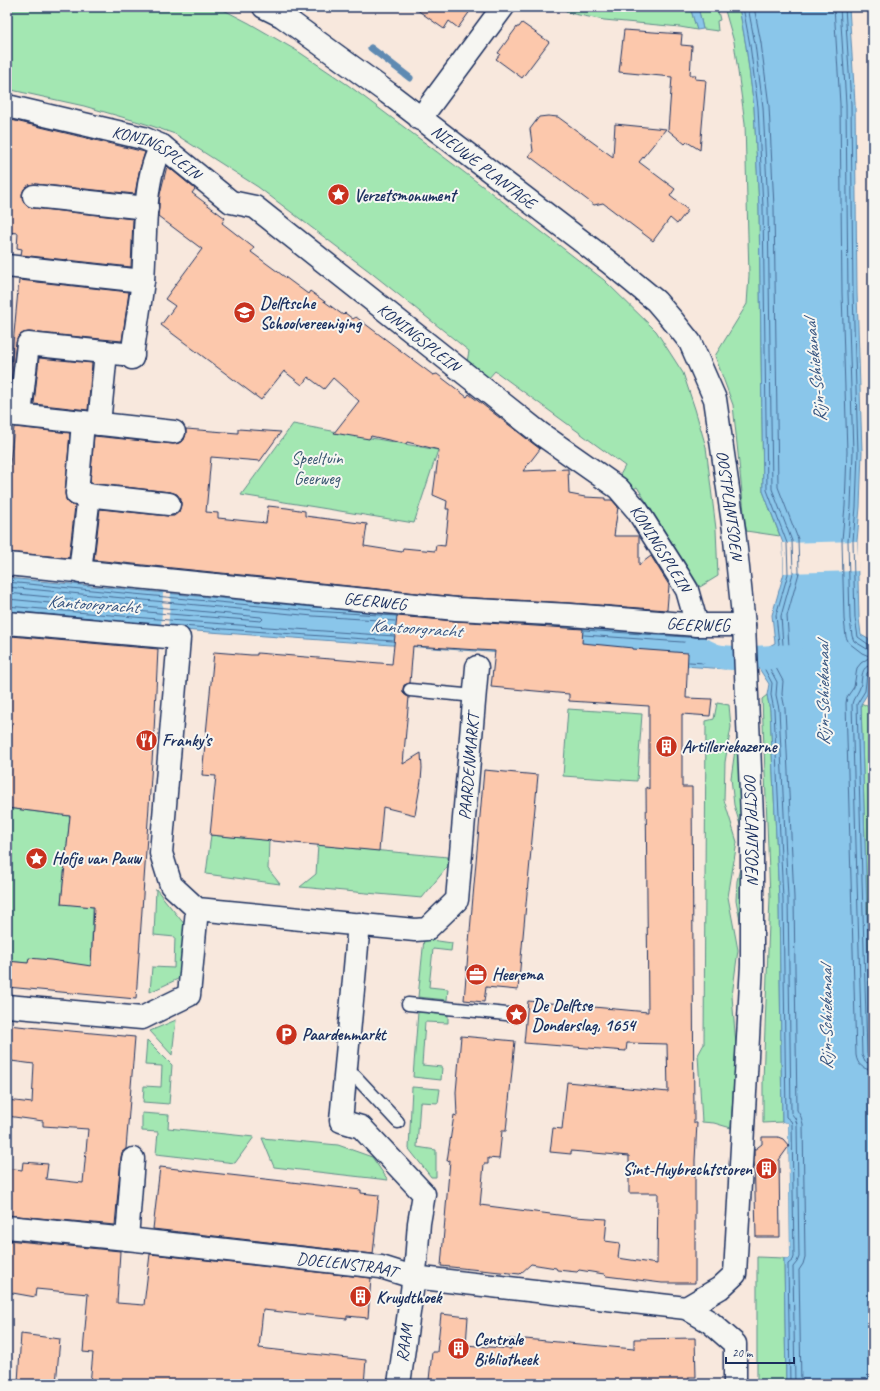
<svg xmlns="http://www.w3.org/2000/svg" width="880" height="1391" font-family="Caveat,sans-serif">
  <rect width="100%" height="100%" fill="#f8e8dd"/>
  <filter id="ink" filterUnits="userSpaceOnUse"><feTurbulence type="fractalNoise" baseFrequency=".025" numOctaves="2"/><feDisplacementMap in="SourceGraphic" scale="8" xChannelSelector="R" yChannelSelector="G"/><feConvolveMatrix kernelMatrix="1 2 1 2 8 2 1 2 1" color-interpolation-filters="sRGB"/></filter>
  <g filter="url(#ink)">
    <path fill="#a3e7b2" stroke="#5f8b88" d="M7,7h211l31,16 50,29 49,33 137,103 119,92 52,51 27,42 12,36 11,38 10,82 2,47 -18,11 -63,-100 -5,3 -13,-13 6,-11 -130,-95 -8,9 -20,-18 2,-11 -100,-80 -111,-84 -83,-53 -29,-10 -62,-18 -77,-17z
      M561,7h129l7,23 -17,-3 -76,-7 -35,-7z
      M698,7h19l3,13 -3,1 1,10 -15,-2z
      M724,7h15l7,39 8,61 5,100 4,284 17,45 -34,-5 -13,-126 -18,-49 32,-52 2,-29 -4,-152 -11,-81z
      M293,424l145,26 -24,73 -173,-28z
      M767,695l3,15 9,189 3,223 -19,1v-42l7,-184 -8,-198z
      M717,703l12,2 2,22 -6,35 -1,38 13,42 -9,55 10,53 -6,46 4,49 -5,83 -17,-5 -12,-1 -4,-67 6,-11 2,-323 8,-2z
      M861,703l12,6v413l-11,-384z
      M568,709l74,5 -5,67 -74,-5z
      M739,722l5,220 -8,-42 1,-19 5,-21 -1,-32 -7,-23 -3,-27z
      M7,808l63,8 -9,87 32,4 -2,63 -84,-9z
      M211,835l58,5 -1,29 12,15 -74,-10z
      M318,845l130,12v9l-26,32 -122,-11 16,-13z
      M156,889l29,36 -5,53 -30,14 2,-25 22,1 1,-31 -21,-2z
      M424,939l28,4 -1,8 -18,-2 -4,38 19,2 -1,11 -29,-3z
      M418,1012l30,2v9l-23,-1 -3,43 20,2 -1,13 -28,-3z
      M176,1020l-4,35 -22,-24z
      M147,1040l25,25 -3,39 -26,-2 1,-16 17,1 1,-21 -17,-1z
      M412,1087l28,2 -2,14 -18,-1 -3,45 19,3v27h-5l-22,-28z
      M142,1113l27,2 -1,13 86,9 -19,26 -79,-9 2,-22 -16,-1z
      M262,1138l76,7 34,12 16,23 -114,-13z
      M757,1257l27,1 2,126h-29z"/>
    <path fill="#8ac6ea" stroke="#5e8ab2" d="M690,7h8l5,22 -6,1z
      M739,7h110l6,96 2,190 5,159 -2,55 -3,34 2,77 2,17 9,5 3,1 -5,52 -7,11 12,418v262h-87l-2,-126h6l-2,-135 -6,-1 -3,-223 -9,-189 -3,-15 2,-11 -9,-14v-19l15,-8 -3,-28 12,-42 -1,-30 -20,-52 -4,-284 -5,-100 -8,-61z
      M7,578l306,29 392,27 1,12 21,3 -1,20 -558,-40 -161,-15z"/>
    <path fill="#f8e8dd" d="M857,541l2,30 -75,2 -1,-30z
      M163,593h8l-3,36 -7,-1z
      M871,639h2v37l-2,16h-2z
      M782,1122l6,1 2,135h-8l1,-2h5l-1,-107 -1,-24 -4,-1z"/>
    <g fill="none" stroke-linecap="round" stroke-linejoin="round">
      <path stroke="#476b96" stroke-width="1" d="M743,7l7,38 8,62 5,100 4,283 20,53 1,31 -12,41 3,29 -2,3 -13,6v15l8,15 -1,12 3,15 9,189 3,218 5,4 1,3 2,133 -1,3 -5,4 2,120
        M748,7l7,37 8,63 5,100 4,282 20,52 1,32 -12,43 2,29 -3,6 -11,5v11l8,15 -1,13 3,14 9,189 3,215 4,5 2,6 2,133 -2,5 -4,5 2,117
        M754,7l7,36 8,63 5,101 4,280 20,52 1,34 -12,43 2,31 -4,7 -10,6v6l8,15 -1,13 3,15 9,189 3,212 4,7 2,7 2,133 -2,7 -4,6 2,114
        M834,7l6,97 2,189 5,159 -2,54 -3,34 2,79 2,18 3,6 13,10 7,3 1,1 -9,6 -4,5 -3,19 -7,10 -1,6 10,352c1,9 7,15 17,15
        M840,7l6,97 2,189 5,159 -2,55 -3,34 2,78 2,17 2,5 13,8h6
        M845,7l6,97 2,189 5,159 -2,55 -3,34 2,77 3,19 10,7h5
        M7,582l306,29 83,5
        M7,587l306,29 82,5
        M7,593l254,24 2,2 -2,2 -92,-7 -162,-15
        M7,606l162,14 225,16
        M7,611l85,7
        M181,626l212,15
        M584,630l116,8 1,1 1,7 2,3 17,3 2,2 -1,8 -1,2 -32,-2
        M584,635l112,8 2,7 6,5v2l-2,1 -13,-1
        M873,665c-15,1 -9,15 -14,25 -2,5 -6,8 -7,14l10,351 3,7 8,2
        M873,670l-3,1 -3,2 -2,18 -8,13 10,350 2,4 4,1"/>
      <path stroke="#5e8ab2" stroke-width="7" d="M371,48l39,30"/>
      <path stroke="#8ac6ea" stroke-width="24" d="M695,648c10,1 17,8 27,9 23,3 47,0 71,-1"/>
    </g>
    <path fill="#fcc8ac" stroke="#1b2f5e" d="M413,7h60l-15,21 -9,-7 -5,8z
      M522,23l27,19 -27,36 -26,-19 4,-5 -2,-1 19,-26h2z
      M624,30l58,4 -1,11 11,1 -2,29h6l-1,4 11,1 -6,70 -13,-8 -2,2 -17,-14 4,-53 -53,-5z
      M548,116l10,1 55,40 2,-33 51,5 -27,33 36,27 -5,7 18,14 -11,14 -7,-6 -17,23 -50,-38 -9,2 -65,-49 4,-5 -3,-22 9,-12z
      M7,119l138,33 -6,20 -4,22 -100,-10 -6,1 -5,4 -2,5 1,7 4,5 6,2 100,11 -2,48 -110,-12 1,-6 -5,-1 1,-15 -11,-1z
      M167,166l28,23 -3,4 33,25 -3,5 32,25 -3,4 57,42 2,-3 33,24 2,-2 8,6 3,-2 77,58 4,-1 30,23 2,-3 71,55 -17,22 45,-2 1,25 16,3 20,1v2h7l6,7 -4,29h25v29l12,-9 18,29 -2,25 -96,-7 -114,-6 -363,-37 6,-51 68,7h6l5,-4 2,-7v-6l-4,-5 -7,-2 -80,-9 4,-47 79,8 6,-1 5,-3 2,-6v-5l52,4v-4l43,3 -21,29 -49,-4 -5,55 12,1v5l48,5 2,-17 19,2 18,3v5l62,8 -3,22 38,6 1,-4 32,3 1,-6 9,1 4,-37h-3l1,-8 -14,-6 6,-45 -32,-8 -1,2 -35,-8 -2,3 -35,-6 25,-32 -26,-23 -9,11 -16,-12 -6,8 -18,-14 -23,29 -100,-75 14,-19 -10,-7 37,-50 -44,-33 2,-22z
      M19,280l110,12 -7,49 -93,-9 -6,1 -5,4 -2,6 -7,55h-1z
      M39,358l53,5 -4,47 -54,-6z
      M14,427l56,6 -5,60 1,7 4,4 5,2 -6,52 -62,-6v-60z
      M397,616l58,5 128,8 -1,14 51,5v1l55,4 -2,45 26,1 -2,17 -28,-2v73h10l2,336h3l-2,37v123h-33l-56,-7 -2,-2 -25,-4 -2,2 -20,-2 -1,-2 -25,-4 -11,10 -79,-8 9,-106 -3,1 7,-46 3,1 -1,-24 5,-56 54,5 -9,90h-4l-3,28 -11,-1v6h-4l-4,41 94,12 33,2 -2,22 15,2 -2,15 39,6 1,-71h-29v-37l-58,-5v3l-21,-2 3,-24 9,1 5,-47 101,10 -1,-48 -40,-1 -1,8 -102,-8 4,-42 120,11 -2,-225 3,2v-83l-80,-5v-7l-78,-7 4,-36 -82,-5 -3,37 -6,2 -1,4v4l6,4 -6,67 18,-11 1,15 -1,13 -6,34 -32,-8 -4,44 -169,-16 6,-59 -14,-1 12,-123 37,3h6v-2l135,11z
      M11,636l147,13 -4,83 -18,267 -129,-12v-26l21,2 1,-5 22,2 40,6 3,-59 -33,-3 9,-88 -63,-8v-38l4,-45 -4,-1v-87z
      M484,770l54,5 -20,215 -32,-3 -2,15 -20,-2z
      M7,1025l128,12 -9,112 -4,3 -1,6 -6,67 -108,-10v-47l15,2 1,-8 25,2 -2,15 37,4 5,-54 -45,-3v-5l-36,-5v-16l25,3 2,-39 -23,-3 1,-11h-5z
      M762,1137h16l5,2 6,7 -10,14 1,77h-24l-2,-87 8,-6z
      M160,1167l201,23v3l18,2 -6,59 -220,-25z
      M7,1240l113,11 -3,52 27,2 6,-51 221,24 -3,40 -21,-2v3l-84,-9 -4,38 107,12 -2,24h-274l3,-31 -10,-1 5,-58 -52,-5 -1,8 -28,-5z
      M441,1314l27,3 -2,28 45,4 -2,-10 16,1v-1l109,10v-10l61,-1 1,39h-7v7h-257v-4h-3l3,-28h5z
      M21,1334l39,5 -4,45 -38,-2z"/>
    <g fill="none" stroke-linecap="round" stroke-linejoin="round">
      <defs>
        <path id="lane" d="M410,690l65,6
          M408,1004l108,11
          M345,1074l10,2 43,46"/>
        <g id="street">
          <path id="s1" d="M264,7l18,9 106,77 222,170 46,38 18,21 16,20 25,57 19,131 10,95 8,192v148l-17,309 -15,14 -34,20"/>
          <path id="s2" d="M7,106l136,32 19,8 69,56 24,5 286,227 77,54 19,22 41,65 9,15 10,35"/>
          <path d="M420,119l83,-112"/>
          <path d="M34,196l113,12"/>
          <path d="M7,266l136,15"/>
          <path d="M132,358c3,-26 8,-52 11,-78 3,-37 -1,-104 19,-134"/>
          <path d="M7,414l76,8"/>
          <path d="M20,415l8,-71 105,11"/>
          <path d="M99,424l7,-72"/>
          <path d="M169,504l-92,-10 6,-72 91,10"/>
          <path id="s3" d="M7,564l449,45 114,6 127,10h47"/>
          <path d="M80,572l9,-77"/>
          <path id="s4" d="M7,623l172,15 -18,215 10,32 26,24 218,21 12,-1 30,-29 20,-233"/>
          <path d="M359,924l-18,197 20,6 63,67 -5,29 -3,39 -17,122"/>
          <path d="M7,1006l135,12 47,-23 8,-86"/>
          <path id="s5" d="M7,1227l120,12 254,28 32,10 273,31 24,14 25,22v40"/>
          <path d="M127,1239l6,-80"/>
        </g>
      </defs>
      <use href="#lane" stroke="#1b2f5e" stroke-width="15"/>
      <use href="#street" stroke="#1b2f5e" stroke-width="25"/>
      <use href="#lane" stroke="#f6f6f2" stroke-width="12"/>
      <use href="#street" stroke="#f6f6f2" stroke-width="22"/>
    </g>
  </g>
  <defs>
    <symbol id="sight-disc" viewBox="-11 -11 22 22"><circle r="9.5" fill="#c8321e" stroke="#f6f6f2"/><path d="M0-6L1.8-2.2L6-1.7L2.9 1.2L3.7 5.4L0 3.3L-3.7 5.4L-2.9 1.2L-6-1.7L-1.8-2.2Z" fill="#fff"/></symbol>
    <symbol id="school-disc" viewBox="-11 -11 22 22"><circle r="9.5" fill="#c8321e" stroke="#f6f6f2"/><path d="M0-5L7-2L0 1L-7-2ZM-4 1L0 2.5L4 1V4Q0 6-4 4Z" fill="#fff"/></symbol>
    <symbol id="restaurant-disc" viewBox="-11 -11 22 22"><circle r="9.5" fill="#c8321e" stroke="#f6f6f2"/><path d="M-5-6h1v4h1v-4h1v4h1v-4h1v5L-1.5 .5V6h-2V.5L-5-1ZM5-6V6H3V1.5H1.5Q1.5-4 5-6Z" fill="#fff"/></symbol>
    <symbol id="building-disc" viewBox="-11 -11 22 22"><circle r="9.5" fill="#c8321e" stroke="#f6f6f2"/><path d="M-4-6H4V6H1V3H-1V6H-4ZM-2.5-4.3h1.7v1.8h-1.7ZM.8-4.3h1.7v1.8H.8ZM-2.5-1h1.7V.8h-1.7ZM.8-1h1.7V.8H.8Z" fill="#fff"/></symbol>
    <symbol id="office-disc" viewBox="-11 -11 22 22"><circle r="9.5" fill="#c8321e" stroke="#f6f6f2"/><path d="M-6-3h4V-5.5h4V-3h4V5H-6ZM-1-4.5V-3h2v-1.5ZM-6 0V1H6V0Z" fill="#fff"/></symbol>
    <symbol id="parking-disc" viewBox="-11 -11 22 22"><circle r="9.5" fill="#c8321e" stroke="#f6f6f2"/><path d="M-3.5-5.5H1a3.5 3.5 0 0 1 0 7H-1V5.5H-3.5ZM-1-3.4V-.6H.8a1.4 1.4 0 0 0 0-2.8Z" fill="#fff"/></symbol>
  </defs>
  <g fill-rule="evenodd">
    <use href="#sight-disc" x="326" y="182" width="25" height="25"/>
    <use href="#school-disc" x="232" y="300" width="25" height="25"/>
    <use href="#restaurant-disc" x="134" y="728" width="25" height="25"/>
    <use href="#building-disc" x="654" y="734" width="25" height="25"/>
    <use href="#sight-disc" x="24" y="846" width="25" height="25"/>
    <use href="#office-disc" x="464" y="962" width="25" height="25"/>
    <use href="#sight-disc" x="504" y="1002" width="25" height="25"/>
    <use href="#parking-disc" x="274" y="1022" width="25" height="25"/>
    <use href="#building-disc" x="754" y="1156" width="25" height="25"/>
    <use href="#building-disc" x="348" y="1284" width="25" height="25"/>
    <use href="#building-disc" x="446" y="1336" width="25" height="25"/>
  </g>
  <g text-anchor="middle" stroke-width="4" stroke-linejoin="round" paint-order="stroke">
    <g font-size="17" fill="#1b2f5e" stroke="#f6f6f2">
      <text dy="6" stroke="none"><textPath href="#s2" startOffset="158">KONINGSPLEIN</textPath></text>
      <text dy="6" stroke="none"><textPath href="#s1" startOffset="272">NIEUWE PLANTAGE</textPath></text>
      <text dy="6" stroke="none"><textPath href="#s2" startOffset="483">KONINGSPLEIN</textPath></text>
      <text dy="6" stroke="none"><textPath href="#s1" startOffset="713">OOSTPLANTSOEN</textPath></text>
      <text dy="6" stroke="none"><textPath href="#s2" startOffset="807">KONINGSPLEIN</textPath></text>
      <text dy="6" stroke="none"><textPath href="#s3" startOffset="370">GEERWEG</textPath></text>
      <text dy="6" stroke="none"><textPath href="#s3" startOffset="694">GEERWEG</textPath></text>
      <text dy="6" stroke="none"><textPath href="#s4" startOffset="864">PAARDENMARKT</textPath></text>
      <text dy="6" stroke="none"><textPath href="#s1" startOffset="1037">OOSTPLANTSOEN</textPath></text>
      <text dy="6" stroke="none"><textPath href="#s5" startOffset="342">DOELENSTRAAT</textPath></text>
      <text transform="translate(404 1343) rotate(-82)" y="6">RAAM</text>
    </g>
    <g font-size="17" font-weight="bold" fill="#1b2f5e" stroke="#f6f6f2" text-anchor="start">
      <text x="354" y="201">Verzetsmonument</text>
      <text x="260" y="309">Delftsche<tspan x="260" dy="20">Schoolvereeniging</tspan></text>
      <text x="162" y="746">Franky's</text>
      <text x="682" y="752">Artilleriekazerne</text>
      <text x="52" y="864">Hofje van Pauw</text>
      <text x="492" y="980">Heerema</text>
      <text x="532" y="1011">De Delftse<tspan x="532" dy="20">Donderslag, 1654</tspan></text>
      <text x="302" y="1040">Paardenmarkt</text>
      <text x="752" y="1175" text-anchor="end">Sint-Huybrechtstoren</text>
      <text x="376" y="1303">Kruydthoek</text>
      <text x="474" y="1345">Centrale<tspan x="474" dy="20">Bibliotheek</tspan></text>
    </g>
    <g font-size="17" fill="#36546f" stroke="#f6f6f2">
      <text x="317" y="464">Speeltuin<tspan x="317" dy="20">Geerweg</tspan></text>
    </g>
    <g font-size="18" font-style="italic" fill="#375581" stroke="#f6f6f2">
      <text transform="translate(815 371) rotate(-96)" y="6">Rijn-Schiekanaal</text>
      <text transform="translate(93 604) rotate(4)" y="6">Kantoorgracht</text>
      <text transform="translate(416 628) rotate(4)" y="6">Kantoorgracht</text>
      <text transform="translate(823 694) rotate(-90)" y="6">Rijn-Schiekanaal</text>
      <text transform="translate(826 1018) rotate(-90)" y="6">Rijn-Schiekanaal</text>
    </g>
  </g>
  <rect width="880" height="1391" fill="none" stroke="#f6f6f2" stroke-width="24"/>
  <rect x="12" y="12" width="856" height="1367" fill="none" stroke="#1b2f5e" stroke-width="1.5" filter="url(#ink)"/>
  <path d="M726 1357v6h68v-6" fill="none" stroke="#1b2f5e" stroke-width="2"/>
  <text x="732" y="1357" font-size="12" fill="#1b2f5e" stroke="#f6f6f2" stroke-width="3" paint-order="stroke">20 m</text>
</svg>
